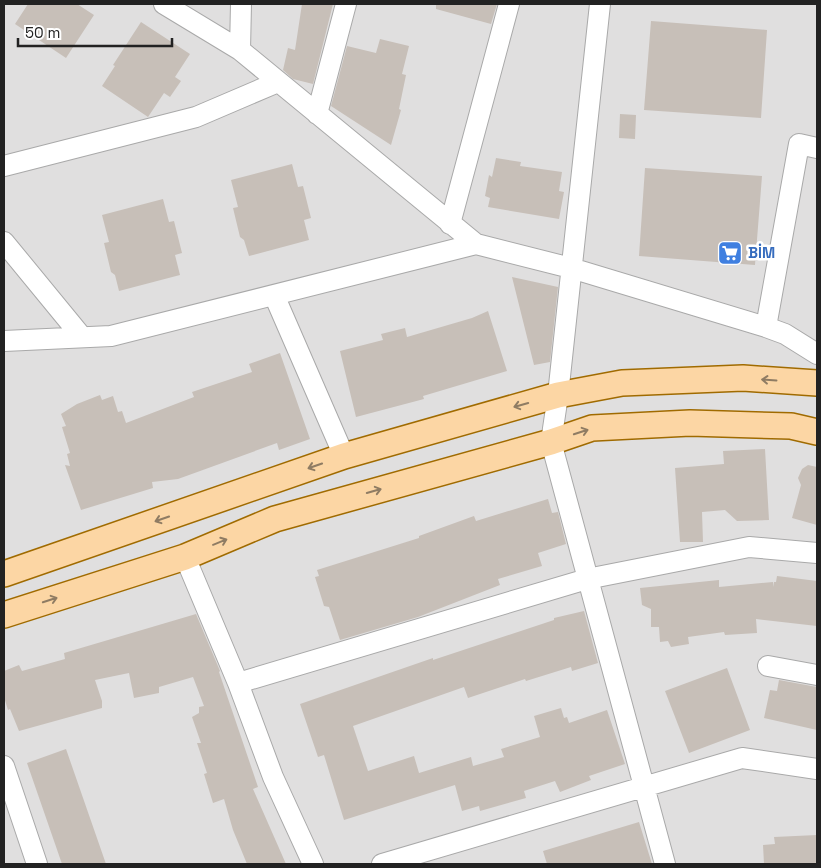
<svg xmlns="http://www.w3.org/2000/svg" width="821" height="868" font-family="'Space Grotesk',sans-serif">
  <rect width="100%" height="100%" fill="#f2efe9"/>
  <path fill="#e0dfdf" d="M4,4h813v860h-813z"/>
  <path fill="#c7bfb8" d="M28,4h49l17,11 -28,43 -51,-34z
    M302,4h31l-20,80 -20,-5 -10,-9 5,-22 7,2z
    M436,4h61l-6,20 -55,-15z
    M651,21l116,9 -6,88 -117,-8z
    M141,22l49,32 -15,23 6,4 -11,16 -6,-4 -16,24 -46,-31 13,-20 -2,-1z
    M380,39l29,7 -7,28 4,1 -7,34 2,1 -10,35 -60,-39 16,-60 29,7z
    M620,114l16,1 -1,24 -16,-1z
    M496,158l25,4 -1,4 42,6 -3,19 5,1 -5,27 -71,-12 2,-9 -5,-2 4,-21 3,2z
    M292,164l6,23 5,-1 8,32 -7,2 5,20 -60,16 -5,-16 -4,-3 -7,-29 5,-1 -7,-27z
    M645,168l117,8 -7,89 -116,-9z
    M163,199l6,23 5,-1 8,32 -7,2 5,20 -61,16 -4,-16 -4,-3 -7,-29 5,-1 -7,-27z
    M512,277l46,10 -8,75 -16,3z
    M488,311l19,60 -84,25 1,3 -68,18 -16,-66 43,-11 -2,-6 24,-6 2,9 65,-19z
    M280,353l30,86 -31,11 -2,-7 -99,36 -26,3 1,6 -72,22 -16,-45 5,1 -3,-12 3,-1 -8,-26 4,-1 -5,-12 16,-10 23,-9 2,5 11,-4 5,16 4,-1 4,12 68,-26 -2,-5 60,-20 -3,-8z
    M765,449l4,71 -32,1 -12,-11 -23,2 1,30h-23l-5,-74 49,-4 -1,-13z
    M808,465l9,2v58l-25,-7 9,-33 -3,-7 4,-9z
    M548,499l4,14 6,-1 8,32 -28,9 4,13 -44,13 2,6 -82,32 -78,23 -11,-33 -5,-1 -9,-29 4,-1 -2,-6 102,-32v-2l55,-20 2,5z
    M777,576l40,5v45l-61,-7 1,14 -32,2 -1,-3 -36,5 1,7 -18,3 -3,-6 -8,1 -1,-15h-8v-18l-9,-4 -2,-17 79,-8v7l54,-5v5l1,-5h2z
    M584,611l14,52 -26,8 -1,-4 -45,14 -1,-2 -57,19 -4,-11 -111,39 15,45 46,-15 5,17 52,-16 2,9 31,-9 -3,-8 39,-12 -6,-21 27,-8 3,10 3,-1 2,6 38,-13 18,54 -36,12 2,4 -31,12 -5,-11 -31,10 2,7 -46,13 -1,-5 -17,5 -7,-26 -111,35 -20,-65 -6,2 -18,-53 133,-46v2l121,-40v-2z
    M196,614l24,57 -1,1 39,115 -5,2 33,75h-39l-14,-34 -9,-31 -11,4 -9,-29 3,-1 -10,-30h4l-9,-26 7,-4v-6l5,-1 -11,-29 -34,10v6l-25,5 -5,-25 -34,7 7,21v7l-83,23 -9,-22 -2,1 -4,-13v-26l15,-6 3,6 43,-12 -1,-6z
    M727,668l23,62 -61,23 -24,-62z
    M779,680l38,7v43l-53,-12 6,-28 7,1z
    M66,749l40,115h-44l-35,-101z
    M639,822l13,42h-105l-4,-13z
    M817,835v29h-53l-1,-19 12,-1 -1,-7z"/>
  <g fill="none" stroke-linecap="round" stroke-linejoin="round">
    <defs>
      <path id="minor" d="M164,4l76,46 236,194
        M600,4l-42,391 -7,47 114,422
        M240,50l1,-46
        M317,114l29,-110
        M4,166l192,-49 82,-35
        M450,224l59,-220
        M4,242l78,95
        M274,295l70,161
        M766,327l33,-183 18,4
        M4,341l107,-5 365,-92 95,24 195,59 19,7 32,20
        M185,557l53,126 35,94 40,87
        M768,666l49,9
        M238,683l349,-104 162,-32 68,6
        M4,766l33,98
        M382,864l360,-106 75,11"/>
      <path id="major" d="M4,574l340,-118 214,-61 64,-12 121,-5 74,5
        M4,615l181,-58 90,-38 276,-77 41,-14 98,-5 101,3 26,6"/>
    </defs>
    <use href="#minor" stroke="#a9a9a9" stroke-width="22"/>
    <use href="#major" stroke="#a06b00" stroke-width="28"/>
    <use href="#minor" stroke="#fff" stroke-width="20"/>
    <use href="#major" stroke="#fcd6a4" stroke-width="25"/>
  </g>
  <defs><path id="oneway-shaft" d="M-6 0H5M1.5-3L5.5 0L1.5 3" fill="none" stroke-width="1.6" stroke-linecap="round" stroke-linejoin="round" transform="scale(1.25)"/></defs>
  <g stroke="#8f7c63">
    <use href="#oneway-shaft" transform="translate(769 380) rotate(-176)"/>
    <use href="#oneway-shaft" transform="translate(521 405) rotate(164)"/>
    <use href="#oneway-shaft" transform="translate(581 432) rotate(-18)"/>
    <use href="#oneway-shaft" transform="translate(315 466) rotate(161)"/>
    <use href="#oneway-shaft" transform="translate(374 491) rotate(-16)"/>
    <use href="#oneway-shaft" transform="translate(162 519) rotate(161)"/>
    <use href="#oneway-shaft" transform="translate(220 542) rotate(-22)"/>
    <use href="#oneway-shaft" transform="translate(50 600) rotate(-18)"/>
  </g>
  <defs>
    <symbol id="supermarket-square" viewBox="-11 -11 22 22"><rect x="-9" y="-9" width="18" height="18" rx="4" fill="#3f7fe0" stroke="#fff"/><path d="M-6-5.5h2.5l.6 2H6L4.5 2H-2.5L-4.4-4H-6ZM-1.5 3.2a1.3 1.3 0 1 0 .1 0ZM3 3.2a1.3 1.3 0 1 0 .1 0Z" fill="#fff"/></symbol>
  </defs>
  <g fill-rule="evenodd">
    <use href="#supermarket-square" x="716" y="239" width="28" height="28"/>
  </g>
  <g text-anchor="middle" stroke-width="5" stroke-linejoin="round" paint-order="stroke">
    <g font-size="15" font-weight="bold" fill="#366cbe" stroke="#fff" text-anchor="start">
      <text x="748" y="258">BİM</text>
    </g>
  </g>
  <rect width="821" height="868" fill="none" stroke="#222222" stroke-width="10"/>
  <path d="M18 38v8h154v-8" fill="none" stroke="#222222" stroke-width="2.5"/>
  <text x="25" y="38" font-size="15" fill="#222222" stroke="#ffffff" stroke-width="4" paint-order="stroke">50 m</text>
</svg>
